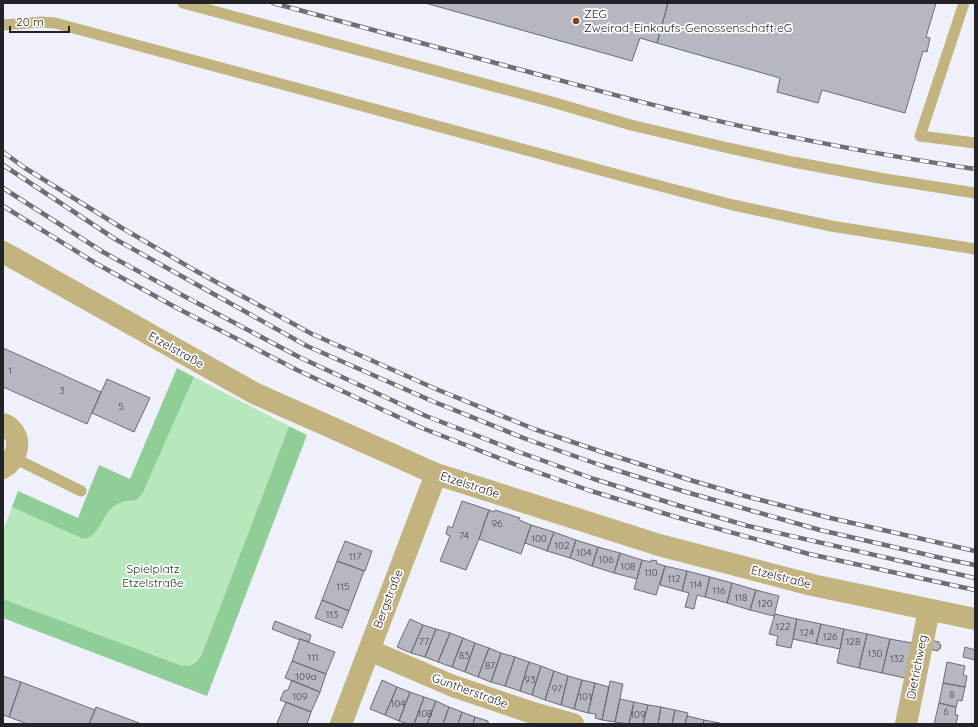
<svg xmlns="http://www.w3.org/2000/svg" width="978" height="727" font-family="Quicksand,sans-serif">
  <rect width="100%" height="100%" fill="#eef1fb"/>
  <path fill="#b7e8bc" d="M194,377l95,49 -87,228c-6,10 -10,13 -22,11l-177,-66v-68l9,-24 69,31h8l10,-10 1,-5 10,-13 10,-7 13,-2 12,-13z"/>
  <path fill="#90ce97" d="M177,368l17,9 -49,111c-1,3 -3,6 -5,8 -5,7 -13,4 -20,7 -3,1 -8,5 -10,7 -9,10 -11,24 -24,29l-5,-1 -69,-31 6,-16 60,27 21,-53 31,14z
    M289,426l18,9 -100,261 -204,-78v-19l177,66c12,2 16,-1 22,-11z"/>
  <path fill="#b5b8c1" stroke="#6a6d75" d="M425,3h243l-11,40 -17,-5 -8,23z
    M668,3h268l-10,34 4,1 -3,14 -4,-1 -18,62 -83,-23 -4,13 -41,-11 3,-14 -123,-35z
    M3,348l98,44 -14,32 -84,-37z
    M107,379l43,19 -16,34 -42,-19z
    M462,501l27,9 -10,29 -13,31 -26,-9 10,-25 -4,-2 2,-8 4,2z
    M489,510l5,2 1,-2 25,8 -1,2 12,5 -10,29 -42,-15z
    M531,525l23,7 -7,19 -22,-8z
    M554,532l22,8 -6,18 -23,-7z
    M576,540l22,7 -6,19 -22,-8z
    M345,541l27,10 -7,20 -28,-10z
    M598,547l22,6 -6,20 -22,-7z
    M620,553l22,7 -5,19 -23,-6z
    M642,560l9,2v-2l6,1 -1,2 9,3 -9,29 -22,-6z
    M337,561l27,10 -15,40 -27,-11z
    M665,566l22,5 -5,20 -22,-6z
    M687,571l23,6 -5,20 -8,-2 -3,14 -9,-2 4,-14 -7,-2z
    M710,577l22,6 -5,20 -22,-6z
    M732,583l24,7 -6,20 -23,-7z
    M756,590l23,6 -5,20 -24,-6z
    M322,600l27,11 -7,17 -27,-10z
    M775,614l22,5 -6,29 -15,-3 2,-9 -9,-2z
    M410,619l13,6 -12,28 -14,-6z
    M797,619l24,5 -5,20 -23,-5z
    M275,621l36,14 -2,7 -9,-3v1l-28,-11z
    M821,624l23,5 -4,20 -24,-5z
    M423,625l13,4 -11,28 -14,-4z
    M436,629l14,4 -12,29 -13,-5z
    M844,629l23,5 -8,34 -22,-5z
    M450,633l13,5 -11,29 -14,-5z
    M867,634l23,5 -8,34 -23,-5z
    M463,638l12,5 -10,29 -13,-5z
    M300,639l35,13 -9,22 -34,-13z
    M890,639l22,4 -7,35 -23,-5z
    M931,640l8,2v2l2,1 -1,4h-2v2l-9,-2z
    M475,643l14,5 -11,29 -13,-5z
    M965,647l10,3v10l-12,-3z
    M489,648l12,5 -10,29 -13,-5z
    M501,653l14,4 -10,29 -14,-4z
    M515,657l14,5 -9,29 -15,-5z
    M292,661l34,13 -6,18 -35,-14z
    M529,662l12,4 -9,29 -12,-4z
    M947,662l18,4 -2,9 4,1 -2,11 -22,-4z
    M541,666l13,5 -9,29 -13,-5z
    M554,671l14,5 -7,29 -16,-5z
    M3,676l18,6 -12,35 -6,-2z
    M568,676l14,4 -8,29 -13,-4z
    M292,680l28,12 -9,20 -31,-12 4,-9 4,-1z
    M382,680l15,7 -12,28 -15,-6z
    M582,680l13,3 -7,30 -14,-4z
    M610,681l13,3 -8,38 -13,-2z
    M21,682l74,28 -6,14h-62l-18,-7z
    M595,683l14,4 -7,33 -7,-2 1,-4 -8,-1z
    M943,683l22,4 -3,14 -4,-1 -2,7 -17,-4z
    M397,687l13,5 -11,29 -14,-6z
    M410,692l14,5 -10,27h-6l-9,-3z
    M424,697l12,4 -9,23h-13z
    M620,699l14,3 -5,22 -14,-2z
    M436,701l13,6 -6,17h-16z
    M286,702l25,10 -4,12h-28l-2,-1z
    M634,702l14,3 -5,19h-14z
    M939,703l17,4 -1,8h3l-2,9h-22z
    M648,705l13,2 -3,17h-15z
    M96,707l43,16v1h-50z
    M449,707l13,5 -4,12h-15z
    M661,707l14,3 -3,14h-14z
    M675,710l13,3 -3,11h-13z
    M462,712l13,5 -2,7h-15z
    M687,716l17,4 -1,4h-18z
    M475,717l13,4v3h-15z
    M704,720l16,3v1h-17z"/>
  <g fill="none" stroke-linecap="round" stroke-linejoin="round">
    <path stroke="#c3b47f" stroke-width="11" d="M183,3l362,97 86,25 93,22 69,15 92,17 90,14
      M964,3l-44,133 55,7
      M3,25l38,-3 14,1 571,154 107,28 98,21 144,23
      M14,458l67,33"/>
    <path stroke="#c3b47f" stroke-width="22" d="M3,252l251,141 182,81 223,71 153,40 163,34
      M3,424c3,1 6,3 8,5 12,13 5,31 -8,39
      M369,650l84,36 77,26 43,12
      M341,724l95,-250
      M906,724l23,-114"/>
    <defs>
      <path id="rail" d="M273,3c81,22 163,44 245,66 78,21 156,43 236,60 73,16 147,29 221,40
        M3,152l22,16 97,60 74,43 116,63 124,55 98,40 71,24 85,27 55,16 81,21 149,34
        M3,165l112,74 192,107 125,55 94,38 74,26 86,27 134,38 130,30 25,5
        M3,188l100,64 79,43 117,62 127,59 93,36 75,27 86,27 68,20 227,52
        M3,206l94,58 78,43 122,63 125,58 92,36 74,26 88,27 133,37 166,36"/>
    </defs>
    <use href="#rail" stroke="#6d6f75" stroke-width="4.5"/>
    <use href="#rail" stroke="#fff" stroke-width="3" stroke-dasharray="9" stroke-linecap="butt"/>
  </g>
  <circle fill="#85440f" stroke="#fff" stroke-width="1.5" cx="576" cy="21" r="4"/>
  <g text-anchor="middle" stroke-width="3.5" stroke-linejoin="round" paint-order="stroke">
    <g font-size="10" fill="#47484d">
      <text x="10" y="374">1</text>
      <text x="62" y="394">3</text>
      <text x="121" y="410">5</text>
      <text x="497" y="527">96</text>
      <text x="464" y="539">74</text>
      <text x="539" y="542">100</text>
      <text x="562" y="549">102</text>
      <text x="584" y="556">104</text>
      <text x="355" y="560">117</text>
      <text x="606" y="563">106</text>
      <text x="628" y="570">108</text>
      <text x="651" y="576">110</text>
      <text x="674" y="582">112</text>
      <text x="696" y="588">114</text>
      <text x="343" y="590">115</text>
      <text x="719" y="594">116</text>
      <text x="741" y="601">118</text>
      <text x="765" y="607">120</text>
      <text x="332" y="618">113</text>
      <text x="783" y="630">122</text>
      <text x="807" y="636">124</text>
      <text x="830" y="640">126</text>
      <text x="424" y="645">77</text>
      <text x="853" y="645">128</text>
      <text x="875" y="657">130</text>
      <text x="464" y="659">83</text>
      <text x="313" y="661">111</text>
      <text x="897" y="662">132</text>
      <text x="490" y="669">87</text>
      <text x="306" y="680">109a</text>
      <text x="530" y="683">93</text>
      <text x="557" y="692">97</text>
      <text x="952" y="698">8</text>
      <text x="300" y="700">109</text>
      <text x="585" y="700">101</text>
      <text x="398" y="707">104</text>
      <text x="946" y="715">6</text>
      <text x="425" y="717">108</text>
      <text x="638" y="718">109</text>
    </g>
    <g font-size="12" fill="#222326" stroke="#fff" text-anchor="start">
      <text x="584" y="18">ZEG<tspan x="584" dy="14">Zweirad-Einkaufs-Genossenschaft eG</tspan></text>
    </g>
    <g font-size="12" fill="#222326" stroke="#fff">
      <text transform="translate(176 350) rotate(29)" y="4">Etzelstraße</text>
      <text transform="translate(470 485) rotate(18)" y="4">Etzelstraße</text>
      <text transform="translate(781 577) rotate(14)" y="4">Etzelstraße</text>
      <text transform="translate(388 599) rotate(-69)" y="4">Bergstraße</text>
      <text transform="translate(917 667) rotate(-79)" y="4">Dietrichweg</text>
      <text transform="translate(470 691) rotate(20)" y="4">Guntherstraße</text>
    </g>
    <g font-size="12" fill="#113e1a" stroke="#fff">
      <text x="153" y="573">Spielplatz<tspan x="153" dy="14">Etzelstraße</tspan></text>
    </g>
  </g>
  <rect width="978" height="727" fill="none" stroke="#222326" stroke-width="8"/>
  <path d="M10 26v6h59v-6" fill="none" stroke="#222326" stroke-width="2"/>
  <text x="16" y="26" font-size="12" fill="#222326" stroke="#ffffff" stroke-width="3" paint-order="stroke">20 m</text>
</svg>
